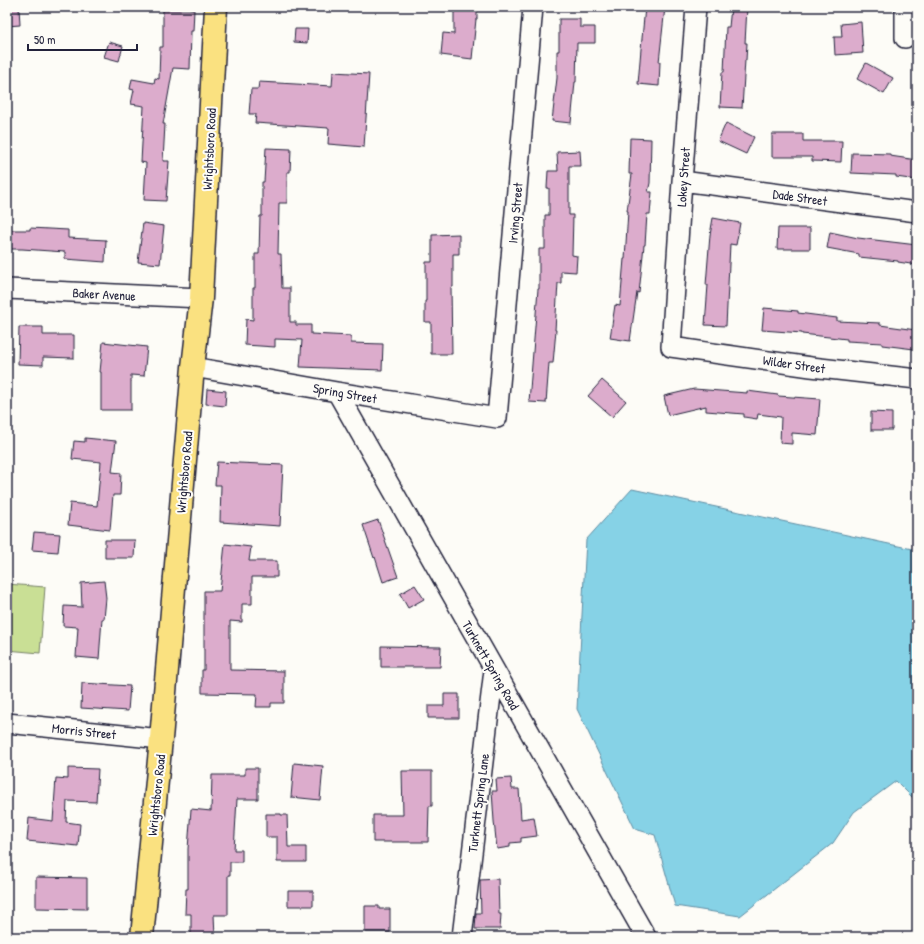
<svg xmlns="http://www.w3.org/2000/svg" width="924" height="944" font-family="'Patrick Hand',sans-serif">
  <rect width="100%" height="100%" fill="#fdfcf7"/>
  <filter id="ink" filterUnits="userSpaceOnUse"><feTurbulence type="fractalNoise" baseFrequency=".025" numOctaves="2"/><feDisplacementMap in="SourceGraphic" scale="8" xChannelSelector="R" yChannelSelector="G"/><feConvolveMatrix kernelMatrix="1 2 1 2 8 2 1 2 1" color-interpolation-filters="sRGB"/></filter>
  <g filter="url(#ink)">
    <path fill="#c9df95" stroke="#768068" d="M7,584l38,3 -5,66 -33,-3z"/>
    <path fill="#86d2e6" stroke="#5e8ca2" d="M632,489l285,61v252l-21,-21 -42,31 -21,31 -93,73 -65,-10 -20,-71 -20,-6 -58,-120 9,-169z"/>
    <path fill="#dcaccc" stroke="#22223b" d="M7,7h12l1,18 -13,1z
      M454,7h23v12h-1l-4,40 -31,-4 2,-22 11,1z
      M645,7h20l-6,55h1l-1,24 -21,-2 3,-35z
      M731,7h16l-2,36h2l-1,17h-1l-3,48 -22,-1 2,-35h2l2,-45h3z
      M163,10h31l-1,21h-2l-1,38 -17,-1 -10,56h2l-2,37h6l-3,40 -22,-1 2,-37 -5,-1 3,-56 -13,-2 3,-14 -4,-1 2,-10 22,4 1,-5 4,1 1,-32h3z
      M559,19h21v8h15v16h-18l-1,39h-1l-4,41 -19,-2 5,-43v-27h2z
      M861,22l2,31 -28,2 -1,-18h8l-1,-13z
      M295,29h13l-1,14 -13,-1z
      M109,42l14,4 -4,15 -15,-4z
      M866,63l27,15 -9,16 -27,-15z
      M333,72l36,2 -5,73 -36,-3 1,-16 -74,-5 1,-9h-7l2,-25h7l1,-7 73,4z
      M726,123l28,14 -8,17 -28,-13z
      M772,134h31v7h39l-1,21 -29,-1v-4h-40z
      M630,138l21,1 -1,44 -2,9h4l-2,22h-3l-2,31h-1l-5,48 -2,-1 -7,49 -20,-3 5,-33 5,1 4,-47h1l3,-48h-1l5,-37h-3z
      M266,148l25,1 -1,23h-3v31h-8l-1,51h3l1,34h8v34h6v3h15v9l40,2v7l32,1 -1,26 -82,-3 2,-27 -27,-1v8l-30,-2 1,-26 7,1v-32h2v-34h4l1,-38h2v-34h2z
      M580,151l1,15h-12v49h4l-1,40 5,1 -1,16 -15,-1v12h-3l-3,47h1l-3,33h-4l-3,40 -17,-1 9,-113h1v-40h6v-34h4v-27h-2l1,-17h10l-1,-19z
      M852,153l38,1v2l27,4v20l-21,-3v-2l-45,-2z
      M713,218l27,5 -4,22 -6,-1 -4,82 -21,-1 3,-40h-2l4,-50z
      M143,223l21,3 -4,38 -22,-2z
      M30,228l38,2v8l38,2 -1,22 -40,-3v-7l-43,-3h-15v-19h23z
      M778,228h32v21h-33z
      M830,232l28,6 59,7v20l-19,-3v-1l-39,-4v-3l-32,-6z
      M459,234v20h-6v33h-2l1,67h-21v-32h-6v-21h1v-39h6v-27z
      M764,308l34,3v2l39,5v3l43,2v2l36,5 -2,19 -32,-4v-2l-35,-2v-2l-45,-5v-1l-40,-3z
      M19,327h24v8h31v23l-31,-1v8l-25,-1z
      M103,342l44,5 -3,29 -13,-1v35h-30v-38h-1z
      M602,380l24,21 -14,16 -24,-21z
      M207,389l19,2 -1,15 -19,-2z
      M694,389l53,4v-2l31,4v1l42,3 -3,36 -25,-2v11l-12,-1 1,-26 -23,-3 -1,5 -13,-2v-3l-38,-3v-5l-38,9 -4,-19z
      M871,412l21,1v17h-21z
      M85,438l31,3 -4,31 9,1 -1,22h-7l-3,35 -42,-5 2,-22 27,3 4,-44 -29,-3 2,-18 11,1z
      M217,462l66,3 -3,61 -60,-4 1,-37h-6z
      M378,520l20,57 -15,5 -8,-25 -1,1 -11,-33z
      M34,532l26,2 -2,18 -26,-2z
      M105,540h30l-1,18h-29z
      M225,544l26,3 -2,14h28v16h-25v27h-10v18l-12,-1v49l54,1v32h-13v4h-15l1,-13 -55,-1v-23h2v-79h16z
      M104,581l2,17 -2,21h-2l-3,40 -23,-2 2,-30 -15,-1 1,-20 18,1 -1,-24z
      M415,585l9,14 -16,9 -8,-14z
      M381,646l60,1 -1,20h-59z
      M82,683l48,3 -2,25 -47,-3z
      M444,694h15v24h-31v-12h16z
      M294,763l29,3 -3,34 -29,-3z
      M68,768l30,1 -2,33 -29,-1 -1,21 14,2 -2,22 -51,-5 2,-23 24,3 3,-43 12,1z
      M245,768h13v31h-21l-3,51h8v12h-12v13h-2v40h-14l1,22h-24v-23h-6l1,-25h2v-40l3,-40 20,2 1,-36h33z
      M402,771h30v35h-3l-1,36h-55v-27h30z
      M511,778l1,11h7l2,30 13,-2 3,19 -16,2v4l-11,1v4l-13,2 -3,-28 -2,-30h5l-1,-12z
      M266,814h15v1h6l1,32h18v15h-29v-25h-11z
      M36,877l51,1v31l-51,-1z
      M498,879l1,35h2l-1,15h-25l1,-16h5l-1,-33z
      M288,891h25v15h-25z
      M365,906h14v3h11v23h-25z"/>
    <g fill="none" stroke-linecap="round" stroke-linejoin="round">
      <defs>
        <path id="minor" d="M696,7l-14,174 -11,166 140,20 106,12
          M905,38v-31
          M682,181l235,31
          M7,289l194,9
          M193,367l144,25 160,26 36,-411
          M337,392l309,545
          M7,723l154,16
          M462,937l32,-267"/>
        <path id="major" d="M142,937l19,-198 32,-372 8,-69 15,-291"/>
      </defs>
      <use href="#minor" stroke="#22223b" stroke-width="22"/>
      <use href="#major" stroke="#22223b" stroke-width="25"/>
      <use href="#minor" stroke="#fdfcf7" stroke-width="19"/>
      <use href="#major" stroke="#fae180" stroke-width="22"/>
    </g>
  </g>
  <g text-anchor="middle" stroke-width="4" stroke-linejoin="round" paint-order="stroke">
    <g font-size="13" fill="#22223b" stroke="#fdfcf7">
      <text transform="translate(209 149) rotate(-87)" y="5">Wrightsboro Road</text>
      <text transform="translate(683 177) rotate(-86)" y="5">Lokey Street</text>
      <text transform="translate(800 197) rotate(8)" y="5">Dade Street</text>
      <text transform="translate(515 213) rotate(-85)" y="5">Irving Street</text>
      <text transform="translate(104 294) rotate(3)" y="5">Baker Avenue</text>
      <text transform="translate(794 364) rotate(8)" y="5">Wilder Street</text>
      <text transform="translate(345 393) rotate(10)" y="5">Spring Street</text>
      <text transform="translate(184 472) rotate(-85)" y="5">Wrightsboro Road</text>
      <text transform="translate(491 665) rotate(60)" y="5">Turknett Spring Road</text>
      <text transform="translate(84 731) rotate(6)" y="5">Morris Street</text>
      <text transform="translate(156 795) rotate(-84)" y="5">Wrightsboro Road</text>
      <text transform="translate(478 803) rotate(-83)" y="5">Turknett Spring Lane</text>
    </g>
  </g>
  <rect width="924" height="944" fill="none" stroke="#fdfcf7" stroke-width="24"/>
  <rect x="12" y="12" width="900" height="920" fill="none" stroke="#22223b" stroke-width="1.5" filter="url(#ink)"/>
  <path d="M28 44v6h109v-6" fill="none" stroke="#22223b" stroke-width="2"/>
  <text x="34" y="44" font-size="12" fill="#22223b" stroke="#fdfcf7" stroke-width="3" paint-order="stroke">50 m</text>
</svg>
